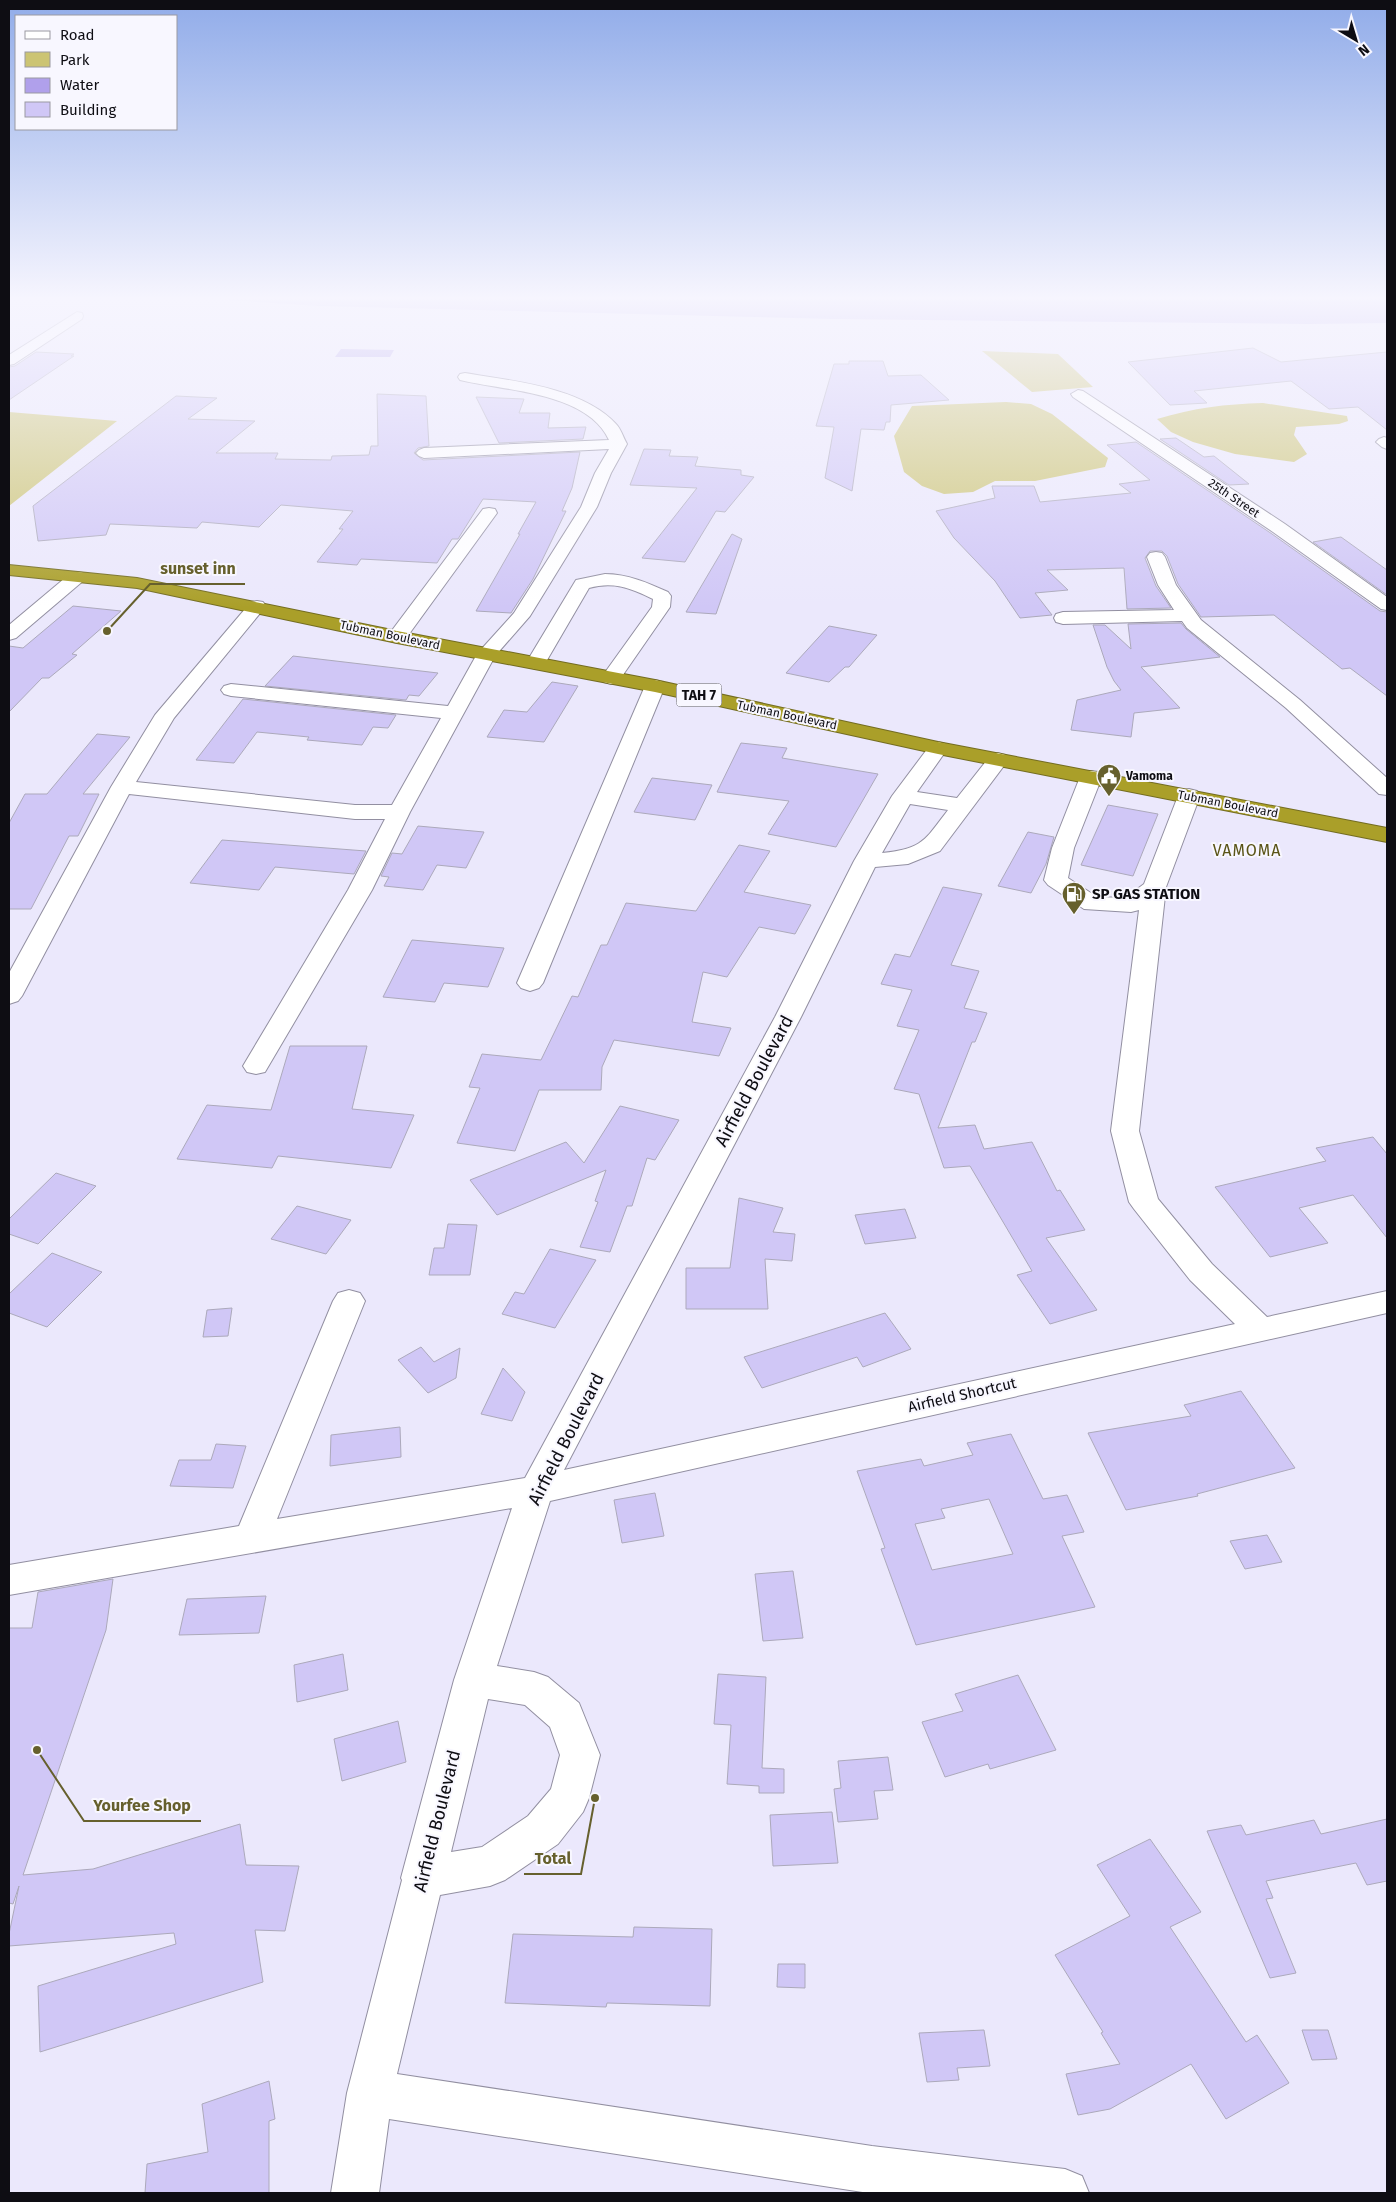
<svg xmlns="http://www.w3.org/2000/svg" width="1396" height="2202" font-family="'Fira Sans',sans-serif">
  <rect width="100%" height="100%" fill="#ebe8fc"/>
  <path fill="#ccc473" d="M982,351l76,3 35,33 -61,5z
    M1006,402l25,2 21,10 56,44 -3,9 -70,14h-40l-22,11 -29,2 -22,-8 -18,-14 -10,-36 18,-30z
    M1263,403l84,13 1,5 -9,3 -43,3 -2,8 13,19 -13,8 -59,-8 -42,-12 -22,-10 -14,-13c37,-11 68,-15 106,-16z
    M9,412l108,9 -108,85z"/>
  <path fill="#b0a0eb" d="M215,299h1172v24l-79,1 -473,-5 -516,-13z
    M341,349l53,1 -4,7h-55z"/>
  <path fill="#d0c7f6" stroke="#aca9bb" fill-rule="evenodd" d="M1253,348l28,14 106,-10v78l-29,-23 -29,2 -38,-28 -97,10 13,12 -37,2 -42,-43z
    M36,352l38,2 -3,2h3l-65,44v-33l6,-1z
    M849,361h34l5,15 33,-1 28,25 -58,5 -1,17h-4l-2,8 -23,-1 -9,62 -27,-13 9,-51 -18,-1 18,-62h15z
    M377,394l49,2 3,50 -11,2 -4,5 9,7 157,-8 -8,36 -10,23h4l-33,68 -22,34 -35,-2 44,-77h-2l18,-32 -53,-3 -25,40h-6l-15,24 -76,-4 -4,6 -40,-3 26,-33h-4l14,-18 -72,-6 -22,22 -57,-5 -5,6 -87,-4 -4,11 -68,6 -5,-35 143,-110 41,2 -29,21 67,2 -39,32h62l-3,6 56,1 1,-4 37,-1 2,-9h7z
    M476,397l48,2 -5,14h31l-2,15 38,-1 -3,12 -84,4z
    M1176,438l28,19 10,-1 35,28 -20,1 -69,-46z
    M1136,442l136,92 108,77 7,1v84l-37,-28 -8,1 -68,-54 -73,2 -23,-33 -11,-28 -5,-5h-12l-5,7 11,28 15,22 -44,1 -3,-41 -77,2 21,20 -33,3 17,22 -32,3 -25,-37 -41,-43 -18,-27 59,-13 -3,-12h42l6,16 91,-9 -12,-9 31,-4 -43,-35z
    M644,449l27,1 -2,6 29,1 -3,9 46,4v5l13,2 -29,35 -9,-1 -31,51 -43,-4 55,-70 -67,-3z
    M732,534l10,5 -26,75 -30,-2z
    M1341,537l46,33v25l-74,-53z
    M73,606l48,5 -49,43 5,1 -28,23h-7l-33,34v-66l14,2z
    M1181,623l5,6 34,28 -79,10 39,41 -46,5 -3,24 -60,-7 6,-30 44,-10 -7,-9 -7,-14 -14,-42h12l26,24 -3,-25z
    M829,626l48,9 -28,32h-4l-16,15 -43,-9z
    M293,656l145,17 -19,23 -10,-1 -3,5 -141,-14z
    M552,682l26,4 -34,56 -57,-5 17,-27 23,2z
    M243,699l153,16 -8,13 -15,-1 -11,18 -55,-5 2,-3 -52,-5 -23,31 -38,-3z
    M97,734l33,3 -47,57h16l-21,42h-9l-38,73h-22v-86l16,-29h22z
    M741,743l46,5 -5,10 96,16 -42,73 -68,-13 21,-33 -72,-9z
    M652,778l60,7 -17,35 -61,-8z
    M1108,805l50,9 -25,62 -52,-11z
    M418,826l66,6 -18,36 -29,-3 -14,25 -39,-4 5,-9 -8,-1 11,-23 10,1z
    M1028,832l26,5 -8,27 -15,29 -33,-7z
    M222,840l144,11 -12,23 -79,-7 -16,23 -69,-7z
    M739,845l31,6 -26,41 67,13 -16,29 -36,-7 -32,50 -24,-5 -11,50 39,6 -12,28 -105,-16 -12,27 -1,23h-62l-24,61 -58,-8 23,-55 -11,-1 13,-33 59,6 31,-64 6,1 23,-52h6l19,-42 70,8z
    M943,887l39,7 -31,71 28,6 -15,37 23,5 -12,29h-3l-34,86 37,-3 9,24 48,-7 25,49 3,-1 25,40 -39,8 51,72 -47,14 -33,-49 15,-4 -62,-105 -26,2 -25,-74 -25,-5 25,-59 -22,-4 15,-36 -31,-6 14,-30 15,3z
    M412,940l92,8 -16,39 -44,-4 -9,19 -52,-5z
    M290,1046h77l-15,63 62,6 -23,53 -113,-12 -6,12 -95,-9 30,-54 64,5z
    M620,1106l59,14 -24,40 -8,-2 -15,48h-5l-17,46 -30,-5 18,-45 -3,-1 11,-31 -109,45 -27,-35 96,-38 18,21z
    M1373,1137l14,17v84l-34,-43 -54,13 29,35 -58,14 -55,-70 111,-26 -10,-13z
    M56,1173l40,13 -58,58 -29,-10v-15z
    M739,1198l44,10 -10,24 22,2 -3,27 -27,-2 3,50h-82v-41h44z
    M297,1206l54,14 -25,34 -55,-15z
    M905,1209l11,29 -51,6 -10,-29z
    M448,1224l29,1 -7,50h-41l5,-27h10z
    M550,1249l46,11 -41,68 -53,-14 13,-22 9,2z
    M52,1253l50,19 -55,55 -38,-14v-19z
    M232,1308l-4,28 -25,1 4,-27z
    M885,1313l26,36 -48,18 -6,-10 -95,31 -18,-31z
    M421,1347l13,15 26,-14 -4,30 -28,15 -30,-33z
    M503,1368l22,24 -13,29 -31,-7z
    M1241,1391l54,77 -98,26 1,2 -72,14 -38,-77 103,-17 -7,-11z
    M400,1427l1,30 -71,9 1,-31z
    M1011,1434l32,65 24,-4 17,37 -22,4 33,71 -179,38 -35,-96 4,-1 -28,-77 64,-12 3,7 49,-11 -6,-12zM989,1499l24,55 -81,16 -17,-46 30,-6 -4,-9z
    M216,1444l30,2 -13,42 -63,-2 9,-26h32z
    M655,1493l9,43 -42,7 -8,-43z
    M1267,1535l15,27 -37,7 -15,-28z
    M793,1571l10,67 -40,3 -8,-67z
    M113,1579l-7,51 -83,245 70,-6 147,-45 6,41 53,1 -14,65 -30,-1 8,52 -223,70 -2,-66 138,-42 -2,-11 -165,13v-12l10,-48 -6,18 -4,-1v-275h23l6,-36z
    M266,1596l-7,37 -80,2 8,-36z
    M343,1654l5,36 -51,12 -3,-37z
    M718,1674l48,3 -4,91 22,1v24h-25v-7l-32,-2 4,-59 -17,-1z
    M1018,1675l38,75 -66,19 -2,-5 -43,13 -23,-55 41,-11 -8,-17z
    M398,1721l8,41 -64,19 -8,-42z
    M888,1757l5,33 -19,1 4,28 -40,3 -4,-33 7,-1 -3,-27z
    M832,1812l6,51 -65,3 -3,-51z
    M1387,1819v62l-20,4 -11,-22 -90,18 7,17 -7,1 30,74 -26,5 -63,-147 34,-6 5,10 68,-15 7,14z
    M1150,1839l51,73 -31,15 76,115 11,-7 32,48 -63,36 -35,-55 -81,45 -32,6 -12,-41 54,-10 -19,-31 2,-1 -48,-77 75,-39 -33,-51z
    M634,1927l78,2 -2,77 -103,-3 -1,4 -101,-4 8,-69 120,3z
    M778,1964h27v24l-28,-1z
    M984,2030l6,36 -33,2 2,12 -32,2 -8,-49z
    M1302,2030h26l9,29 -25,1z
    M269,2081l6,38 -6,2v72h-124l2,-29 61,-12 -6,-48z"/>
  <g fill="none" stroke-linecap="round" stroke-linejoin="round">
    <defs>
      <path id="minor" d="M77,312l5,1 1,3 -1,3 -68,45 -5,1v-10z
        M465,373c47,8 117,14 151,51 5,5 7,13 11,20l-16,29 -14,34 -67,109 -35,40 -85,156 -38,78 -107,182 -9,2 -9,-2 -4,-6 105,-176 37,-71h-30l-226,-25 -107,202 -4,5 -9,3v-31l102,-186 44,-72 96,-113 6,-1 6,1 3,4 -92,112 -38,64 219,23h37l49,-87 -210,-22 -7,-2 -3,-4 3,-4 7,-2 217,22 29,-52 37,-41 67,-106 14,-34 14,-24 -185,9 -5,-2 -3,-3 3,-3 5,-2 185,-8c-22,-48 -104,-49 -149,-60l-2,-3 2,-3z
        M1078,390l5,1 202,133 102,73v13l-6,-1 -108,-77 -200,-135 -2,-3z
        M1384,437l3,1v11l-5,-2 -6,-5 3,-3z
        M489,508l6,1 2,4 -93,128 -7,2 -7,-2 -2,-4 2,-4 93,-124z
        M1156,552l6,1 3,4 11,28 25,35 99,80 87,78v17l-8,-1 -93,-86 -99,-80 -5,-7 -119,3 -7,-2 -2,-4 2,-4 7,-2 111,-2 -16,-25 -11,-28 3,-4z
        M77,572l6,1 3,4 -3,4 -67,57 -7,2v-15l62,-52z
        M605,574c23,0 43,9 63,18l3,4 -1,11 -52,75 -7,2 -7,-2 -3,-4 51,-71 1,-8c-22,-11 -40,-18 -64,-11l-46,79 -7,2 -7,-2 -3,-4 50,-83z
        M655,680l7,2 3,4 -122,297 -4,5 -9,3 -9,-3 -4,-5 128,-297 3,-4z
        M938,742l7,2 3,4 -31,44 40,6 34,-43 7,-2 7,2 4,4 -69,92 -32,13 -33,3 -74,150 -237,453 671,-146 -45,-44 -56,-71 -5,-7 -18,-71 28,-221 -8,2 -47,-3 -36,-24 -4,-5 8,-32 28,-71 3,-5 8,-1 8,1 3,5 -28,71 -6,30 29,19 28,1 19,-14 34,-88 3,-5 8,-2 8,2 3,5 -34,91 -27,244 19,68 54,65 55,53 120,-26v22l-837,188 -53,165 37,6 14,5 31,26 21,52 -11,43 -6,14 -25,32 -53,36 -15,6 -50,9 -43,179 475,72 193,23 17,7 7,17h-220l-480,-74 -10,74h-48l16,-100 55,-213 -1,-2 53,-198 58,-172 -503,87v-30l230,-39 94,-225 5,-8 11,-3 11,3 5,8 -88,218 248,-41 250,-461 79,-156 38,-65 39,-52zM910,804l38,6c-23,30 -25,39 -66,43zM488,1699l37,6 25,22 10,28 -9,34 -23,27 -46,31 -31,5z"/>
      <path id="highway" d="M9,565l128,13 260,53 258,49 283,62 449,86v14l-449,-88 -283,-62 -258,-49 -260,-55 -128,-13z"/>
    </defs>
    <use href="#minor" stroke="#928fa1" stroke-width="2"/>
    <use href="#highway" stroke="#736c21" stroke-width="2"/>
    <use href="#minor" fill="#fff" fill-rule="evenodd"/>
    <use href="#highway" fill="#aa9f29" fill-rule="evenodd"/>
  </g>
  <linearGradient id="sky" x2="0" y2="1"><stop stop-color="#91ace9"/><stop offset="0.49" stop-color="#f6f5fe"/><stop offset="1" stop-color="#f6f5fe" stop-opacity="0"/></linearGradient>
  <rect width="1396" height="608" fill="url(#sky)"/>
  <defs>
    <symbol id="civic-pin" viewBox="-11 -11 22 30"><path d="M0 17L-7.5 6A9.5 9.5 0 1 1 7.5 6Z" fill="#66602d" stroke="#f8f7ff"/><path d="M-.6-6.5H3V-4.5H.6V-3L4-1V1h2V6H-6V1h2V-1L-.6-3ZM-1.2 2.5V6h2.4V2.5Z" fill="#fff"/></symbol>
    <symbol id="fuel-pin" viewBox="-11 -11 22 30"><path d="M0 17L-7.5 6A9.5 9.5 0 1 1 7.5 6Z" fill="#66602d" stroke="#f8f7ff"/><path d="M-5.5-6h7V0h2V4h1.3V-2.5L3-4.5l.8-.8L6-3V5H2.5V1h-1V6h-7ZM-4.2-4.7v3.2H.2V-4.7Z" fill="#fff"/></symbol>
  </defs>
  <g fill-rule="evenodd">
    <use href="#civic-pin" x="1095" y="762" width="28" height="38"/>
    <use href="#fuel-pin" x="1060" y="880" width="28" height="38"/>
  </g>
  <g text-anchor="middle" stroke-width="4" stroke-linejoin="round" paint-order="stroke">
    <g font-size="12" fill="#0e0d13" stroke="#f8f7ff">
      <text transform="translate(1234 498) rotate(34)" y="4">25th Street</text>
      <text transform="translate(390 635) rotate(12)" y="4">Tubman Boulevard</text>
      <text transform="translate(787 715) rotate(12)" y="4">Tubman Boulevard</text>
      <text transform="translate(1228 804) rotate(11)" y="4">Tubman Boulevard</text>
    </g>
    <g font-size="12" font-weight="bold" fill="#0e0d13" stroke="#f8f7ff" text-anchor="start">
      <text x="1126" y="780">Vamoma</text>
    </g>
    <rect fill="#f8f7ff" stroke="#54535a" stroke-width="1" x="676.5" y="683.5" width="45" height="23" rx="4"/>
    <g font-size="14" font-weight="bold" fill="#0e0d13">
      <text x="699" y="700">TAH 7</text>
    </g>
    <g font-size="15" font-weight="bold" fill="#0e0d13" stroke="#f8f7ff" text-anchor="start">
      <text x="1092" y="899">SP GAS STATION</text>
    </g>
    <g font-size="15" fill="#0e0d13" stroke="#f8f7ff">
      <text transform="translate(962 1395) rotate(-13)" y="5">Airfield Shortcut</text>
    </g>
    <g font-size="16" letter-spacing="1" fill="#5a5417" stroke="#f8f7ff">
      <text x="1247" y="856">VAMOMA</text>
    </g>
    <g font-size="18" fill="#0e0d13" stroke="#f8f7ff">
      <text transform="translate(754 1081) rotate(-62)" y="6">Airfield Boulevard</text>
      <text transform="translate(566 1439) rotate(-63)" y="6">Airfield Boulevard</text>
      <text transform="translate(437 1821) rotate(-76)" y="6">Airfield Boulevard</text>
    </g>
  </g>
  <path fill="none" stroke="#66602d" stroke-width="2" d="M107 631L150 584H245M37 1750L84 1821H201M595 1798L581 1874H524"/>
  <g fill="#66602d" stroke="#f8f7ff" stroke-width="2">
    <circle cx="107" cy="631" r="5"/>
    <circle cx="37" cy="1750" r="5"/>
    <circle cx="595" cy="1798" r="5"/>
  </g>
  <g font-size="16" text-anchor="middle" font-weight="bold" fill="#66602d" stroke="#f8f7ff" stroke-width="4" stroke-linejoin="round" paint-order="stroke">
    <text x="198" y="574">sunset inn</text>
    <text x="142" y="1811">Yourfee Shop</text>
    <text x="553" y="1864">Total</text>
  </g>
  <rect width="1396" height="2202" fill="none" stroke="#0e0d13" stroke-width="20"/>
  <rect x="15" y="15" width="162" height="115" fill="#f8f7ff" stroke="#9a99a1"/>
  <rect x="25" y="31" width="25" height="8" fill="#ffffff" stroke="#9a99a1"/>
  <text x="60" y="40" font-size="15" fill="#0e0d13">Road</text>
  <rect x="25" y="52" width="25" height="15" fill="#ccc473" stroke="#9a99a1"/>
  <text x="60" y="65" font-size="15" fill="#0e0d13">Park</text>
  <rect x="25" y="78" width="25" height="15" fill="#b0a0eb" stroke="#9a99a1"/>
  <text x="60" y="90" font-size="15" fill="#0e0d13">Water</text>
  <rect x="25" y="102" width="25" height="15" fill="#d0c7f6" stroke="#9a99a1"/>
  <text x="60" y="115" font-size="15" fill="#0e0d13">Building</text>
  <g transform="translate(1356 40) rotate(142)" stroke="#f8f7ff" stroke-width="4" paint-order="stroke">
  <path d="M0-4L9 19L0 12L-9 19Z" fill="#0e0d13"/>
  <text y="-8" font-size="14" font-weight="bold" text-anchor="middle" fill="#0e0d13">N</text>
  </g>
</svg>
